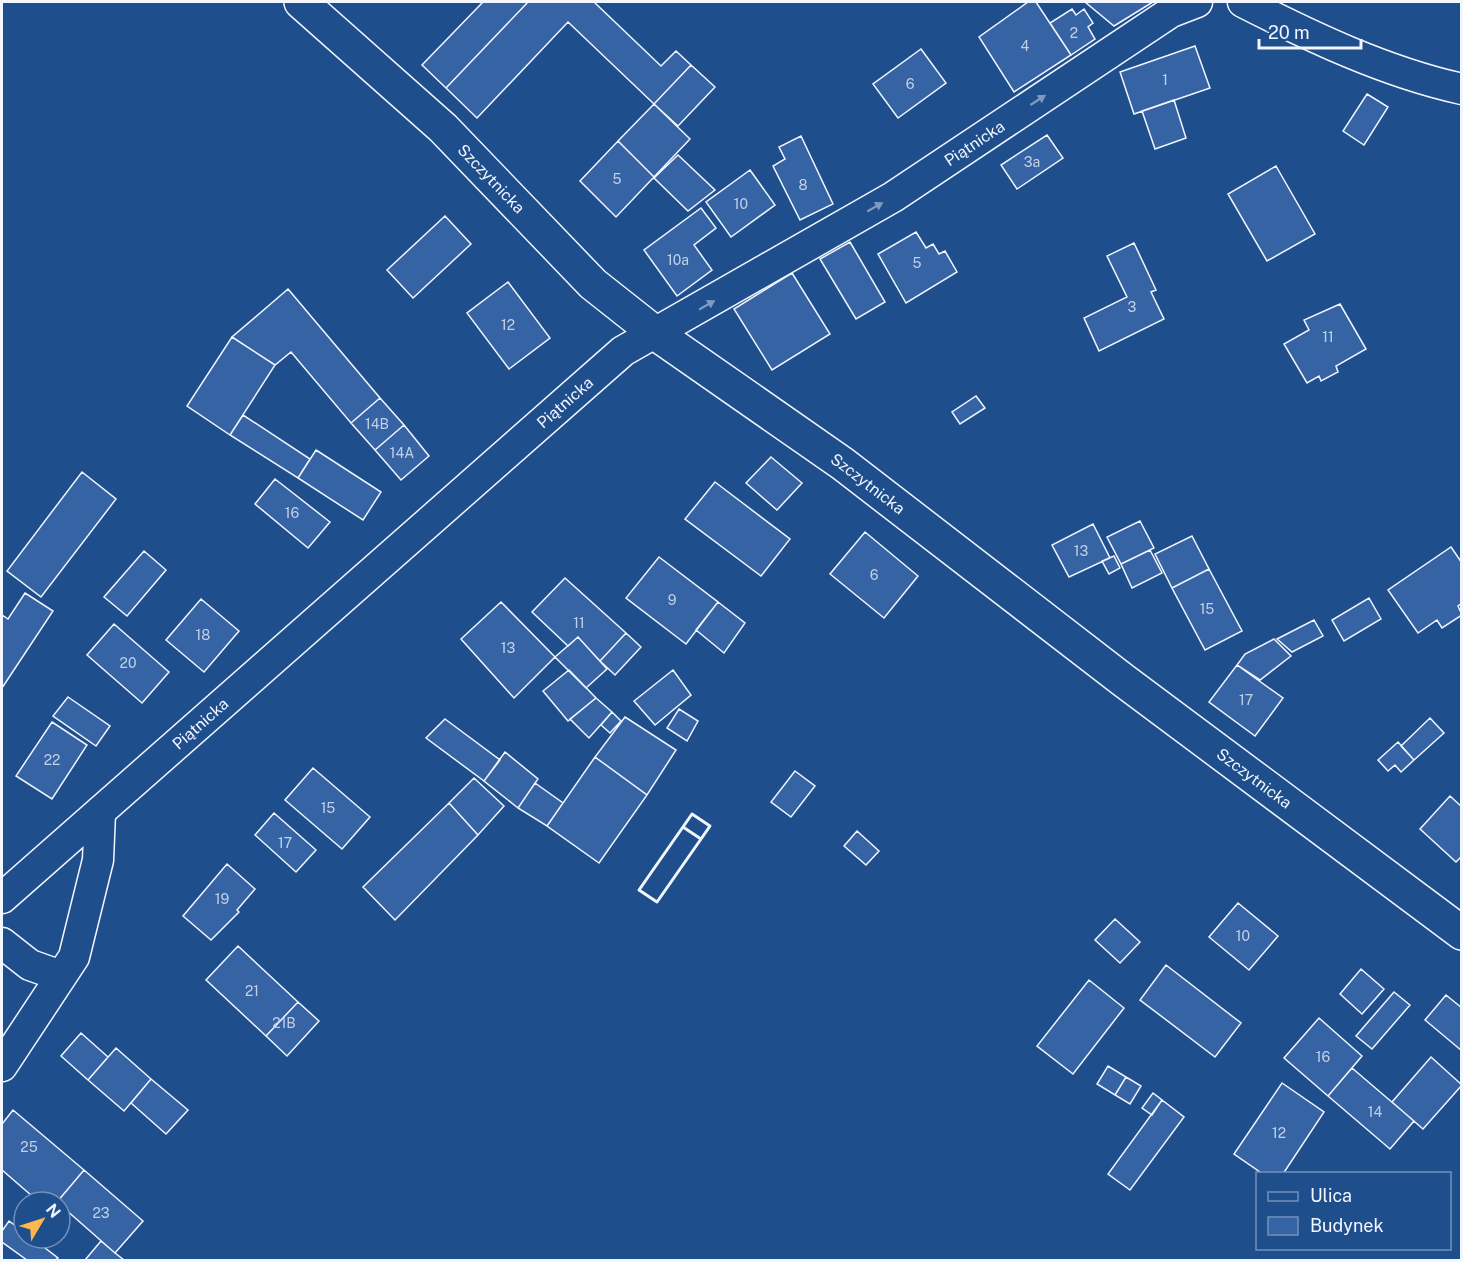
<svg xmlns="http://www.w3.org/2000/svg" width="1463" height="1262" font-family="'Public Sans',sans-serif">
  <rect width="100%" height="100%" fill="#1f4e8c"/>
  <path fill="#3563a3" stroke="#f2f6ff" stroke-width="1.5" d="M483,2h45l-82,86 -24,-23z
    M528,2h66l67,64 15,-15 15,14 -37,39 -86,-82 -91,96 -31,-30z
    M1028,2h8l35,53 -57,37 -35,-55z
    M1085,2h68l-39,24z
    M1072,9l4,6 8,-6 9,14 -5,4 7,12 -24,16 -21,-32z
    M1195,46l15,42 -76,26 -14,-42z
    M921,49l25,34 -48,35 -25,-34z
    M691,65l24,22 -37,39 -24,-22z
    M1367,94l21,13 -24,38 -21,-14z
    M1174,100l12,38 -31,11 -13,-38z
    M654,104l36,35 -36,38 -36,-36z
    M1047,135l16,23 -46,31 -16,-24z
    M801,136l32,68 -33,16 -27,-54 12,-7 -6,-12z
    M618,141l36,36 -38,40 -36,-36z
    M678,155l37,35 -27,21 -34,-33z
    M1276,166l39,68 -48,27 -39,-67z
    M750,170l25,35 -44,32 -25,-35z
    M701,208l15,20 -22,17 18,25 -35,26 -33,-46z
    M445,216l26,28 -58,54 -26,-28z
    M916,232l10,16 7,-4 6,10 6,-3 12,21 -51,31 -28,-49z
    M850,242l35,60 -29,17 -36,-60z
    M1134,243l22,47 -5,2 13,27 -65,32 -15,-33 43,-21 -20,-41z
    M792,273l38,61 -58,36 -38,-61z
    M508,282l42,56 -41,31 -42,-56z
    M288,289l92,109 -29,25 -60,-71 -16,13 -43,-28z
    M1340,304l26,45 -30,17 2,6 -17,9 -2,-5 -12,7 -23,-39 25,-14 -5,-10z
    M232,337l43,28 -45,70 -43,-29z
    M976,396l9,12 -25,16 -8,-12z
    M380,398l24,27 -29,25 -24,-27z
    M243,415l67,44 -12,19 -68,-43z
    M404,425l25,31 -28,24 -26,-30z
    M316,450l65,42 -18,28 -65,-42z
    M771,457l31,26 -25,27 -31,-27z
    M82,472l34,27 -75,98 -34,-26z
    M275,479l55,43 -22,26 -53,-44z
    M715,482l75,57 -29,37 -76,-57z
    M1140,521l14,27 -33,16 -14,-27z
    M1093,524l17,34 -41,19 -17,-32z
    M865,532l53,44 -34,42 -54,-44z
    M1192,536l17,33 -37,19 -17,-34z
    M1451,547l11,16v40l-4,3 4,9 -20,13 -5,-8 -19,13 -30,-43z
    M1150,550l12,23 -30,15 -11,-24z
    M144,551l22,19 -39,46 -23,-19z
    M1114,556l6,12 -11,6 -7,-13z
    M659,557l59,45 -32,42 -60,-46z
    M1209,569l33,62 -37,19 -33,-62z
    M565,578l61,55 -26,28 -22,-24 -10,9 -36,-34z
    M25,593l28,18 -51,77v-73l6,4z
    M1369,598l12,21 -37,22 -12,-21z
    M201,599l38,32 -35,41 -38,-32z
    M501,602l54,55 -41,41 -53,-59z
    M718,602l27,21 -21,30 -28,-23z
    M1314,620l9,16 -31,16 -15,-13z
    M114,624l55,48 -27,31 -55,-48z
    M626,633l15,14 -26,28 -15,-14z
    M578,637l29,32 -21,19 -31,-31z
    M1274,639l17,17 -31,24 -23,-15 8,-11z
    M1237,665l46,33 -28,38 -46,-34z
    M569,670l27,28 -28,23 -25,-30z
    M673,670l18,25 -36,30 -21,-24z
    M68,697l42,29 -14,20 -43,-30z
    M596,698l16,14 -23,26 -19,-19z
    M679,709l19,12 -11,20 -20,-13z
    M612,712l9,9 -11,12 -9,-8z
    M625,717l51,33 -29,45 -52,-38z
    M1430,718l14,15 -30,27 -13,-14z
    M445,719l55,41 -16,21 -58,-43z
    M52,722l35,23 -35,54 -36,-23z
    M1398,742l16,18 -13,12 -6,-7 -7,6 -10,-11z
    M505,752l33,27 -20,29 -34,-27z
    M595,757l52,38 -48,68 -52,-37z
    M313,768l57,49 -28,32 -57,-49z
    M795,771l20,15 -24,31 -20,-15z
    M474,778l30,28 -26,29 -29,-32z
    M535,783l28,20 -16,23 -29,-18z
    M1450,796l12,11v49l-6,6 -36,-33z
    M449,803l29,32 -83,85 -32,-33z
    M274,813l42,37 -20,22 -41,-37z
    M857,831l22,20 -13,14 -22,-19z
    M227,864l28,25 -18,21 2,2 -28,28 -28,-24z
    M1238,903l40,33 -29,34 -40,-33z
    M1115,919l25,23 -20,21 -25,-23z
    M238,946l60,56 -32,34 -60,-56z
    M1166,965l75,58 -26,34 -75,-57z
    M1361,969l23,20 -22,25 -22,-20z
    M1089,980l35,28 -51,66 -36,-28z
    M1394,992l16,13 -38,44 -16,-13z
    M1446,995l16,13v43l-37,-31z
    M298,1002l21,19 -32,35 -21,-20z
    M1319,1018l43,38 -34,40 -44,-38z
    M81,1033l27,24 -20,23 -27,-24z
    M116,1048l35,31 -27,32 -36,-31z
    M1431,1057l31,28 -39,44 -31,-27z
    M1108,1066l18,11 -11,18 -18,-11z
    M1352,1068l62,53 -24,28 -62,-53z
    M1126,1077l15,9 -11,18 -15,-9z
    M151,1079l37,31 -22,24 -35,-31z
    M1282,1083l42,29 -41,62h-20l-29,-20z
    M1153,1093l9,7 -10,15 -10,-7z
    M1162,1100l22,17 -54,73 -22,-16z
    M13,1110l71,60 -27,32h-18l-37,-32v-46z
    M84,1170l59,51 -28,32 -58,-51z
    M9,1221l15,11v6h8l26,20 -3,2h-28l-25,-18v-11z
    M101,1241l14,12 9,7h-39z"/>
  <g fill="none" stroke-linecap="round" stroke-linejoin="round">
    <defs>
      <g id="minor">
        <path d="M1243,2c69,35 142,70 219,87"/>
        <path id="s1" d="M2,898l621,-547 270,-154 278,-185 26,-10"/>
        <path d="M2,943l28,22 31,11"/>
        <path d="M2,1066l72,-109 24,-97 2,-48"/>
      </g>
      <g id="tertiary">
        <path id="s2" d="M301,2l142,126 150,156 62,49 188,131 280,216 339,253"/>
      </g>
    </defs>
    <use href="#minor" stroke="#f2f6ff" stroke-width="33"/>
    <use href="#tertiary" stroke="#f2f6ff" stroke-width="36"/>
    <use href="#minor" stroke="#1f4e8c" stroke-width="30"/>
    <use href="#tertiary" stroke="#1f4e8c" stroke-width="33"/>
    <path stroke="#f2f6ff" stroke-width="3" d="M683,827l18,12 -44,63 -18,-12 53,-76 18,12 -9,13 -18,-12"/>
  </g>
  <defs><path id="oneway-solid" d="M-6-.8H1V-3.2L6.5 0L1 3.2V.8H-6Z" transform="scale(1.5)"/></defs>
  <g fill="#7e9ac0">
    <use href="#oneway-solid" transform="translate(1038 100) rotate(-33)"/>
    <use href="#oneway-solid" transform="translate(875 207) rotate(-30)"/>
    <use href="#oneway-solid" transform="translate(707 305) rotate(-30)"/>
  </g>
  <g text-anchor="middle" stroke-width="4.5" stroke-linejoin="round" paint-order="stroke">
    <g font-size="14" fill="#c3d1e8">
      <text x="1074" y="38">2</text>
      <text x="1025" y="51">4</text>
      <text x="1165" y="85">1</text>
      <text x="910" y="89">6</text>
      <text x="1032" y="167">3a</text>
      <text x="617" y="184">5</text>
      <text x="803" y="190">8</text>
      <text x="741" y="209">10</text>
      <text x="678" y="265">10a</text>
      <text x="917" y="268">5</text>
      <text x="1132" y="312">3</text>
      <text x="508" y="330">12</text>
      <text x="1328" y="342">11</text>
      <text x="377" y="429">14B</text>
      <text x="402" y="458">14A</text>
      <text x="292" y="518">16</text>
      <text x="1081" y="556">13</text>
      <text x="874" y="580">6</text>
      <text x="672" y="605">9</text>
      <text x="1207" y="614">15</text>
      <text x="579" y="628">11</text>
      <text x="203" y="640">18</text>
      <text x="508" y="653">13</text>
      <text x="128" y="668">20</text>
      <text x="1246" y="705">17</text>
      <text x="52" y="765">22</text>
      <text x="328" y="813">15</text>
      <text x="285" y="848">17</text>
      <text x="222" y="904">19</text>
      <text x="1243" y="941">10</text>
      <text x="252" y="996">21</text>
      <text x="284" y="1028">21B</text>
      <text x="1323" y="1062">16</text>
      <text x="1375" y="1117">14</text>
      <text x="1279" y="1138">12</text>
      <text x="29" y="1152">25</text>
      <text x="101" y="1218">23</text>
    </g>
    <g font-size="16" fill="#f2f6ff" stroke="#1f4e8c">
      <text dy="6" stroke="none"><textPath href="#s1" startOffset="1236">Piątnicka</textPath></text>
      <text dy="6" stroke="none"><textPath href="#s2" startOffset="260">Szczytnicka</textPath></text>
      <text dy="6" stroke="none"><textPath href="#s1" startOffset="750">Piątnicka</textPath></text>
      <text dy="6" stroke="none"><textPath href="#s2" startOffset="746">Szczytnicka</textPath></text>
      <text dy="6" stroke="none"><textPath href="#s1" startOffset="264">Piątnicka</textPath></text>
      <text dy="6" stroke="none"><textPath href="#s2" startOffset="1232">Szczytnicka</textPath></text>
    </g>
  </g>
  <rect width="1463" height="1262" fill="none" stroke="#f2f6ff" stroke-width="6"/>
  <rect x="1256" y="1172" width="195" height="78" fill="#1f4e8c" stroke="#7391ba" stroke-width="1.5"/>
  <rect x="1268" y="1192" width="30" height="9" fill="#1f4e8c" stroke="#7391ba" stroke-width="1.5"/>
  <text x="1310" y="1202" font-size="18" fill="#f2f6ff">Ulica</text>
  <rect x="1268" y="1217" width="30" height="18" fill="#3563a3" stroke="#7391ba" stroke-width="1.5"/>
  <text x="1310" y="1232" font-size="18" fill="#f2f6ff">Budynek</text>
  <g transform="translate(42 1220) rotate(51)"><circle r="28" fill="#1f4e8c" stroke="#7391ba" stroke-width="1.5"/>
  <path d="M0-4.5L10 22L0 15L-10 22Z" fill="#ffb74d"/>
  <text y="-9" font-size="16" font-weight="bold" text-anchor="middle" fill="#f2f6ff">N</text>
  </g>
  <path d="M1259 39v9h102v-9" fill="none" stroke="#f2f6ff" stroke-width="3"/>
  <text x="1268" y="39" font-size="18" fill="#f2f6ff" stroke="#1f4e8c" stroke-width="4.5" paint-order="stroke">20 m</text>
</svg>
